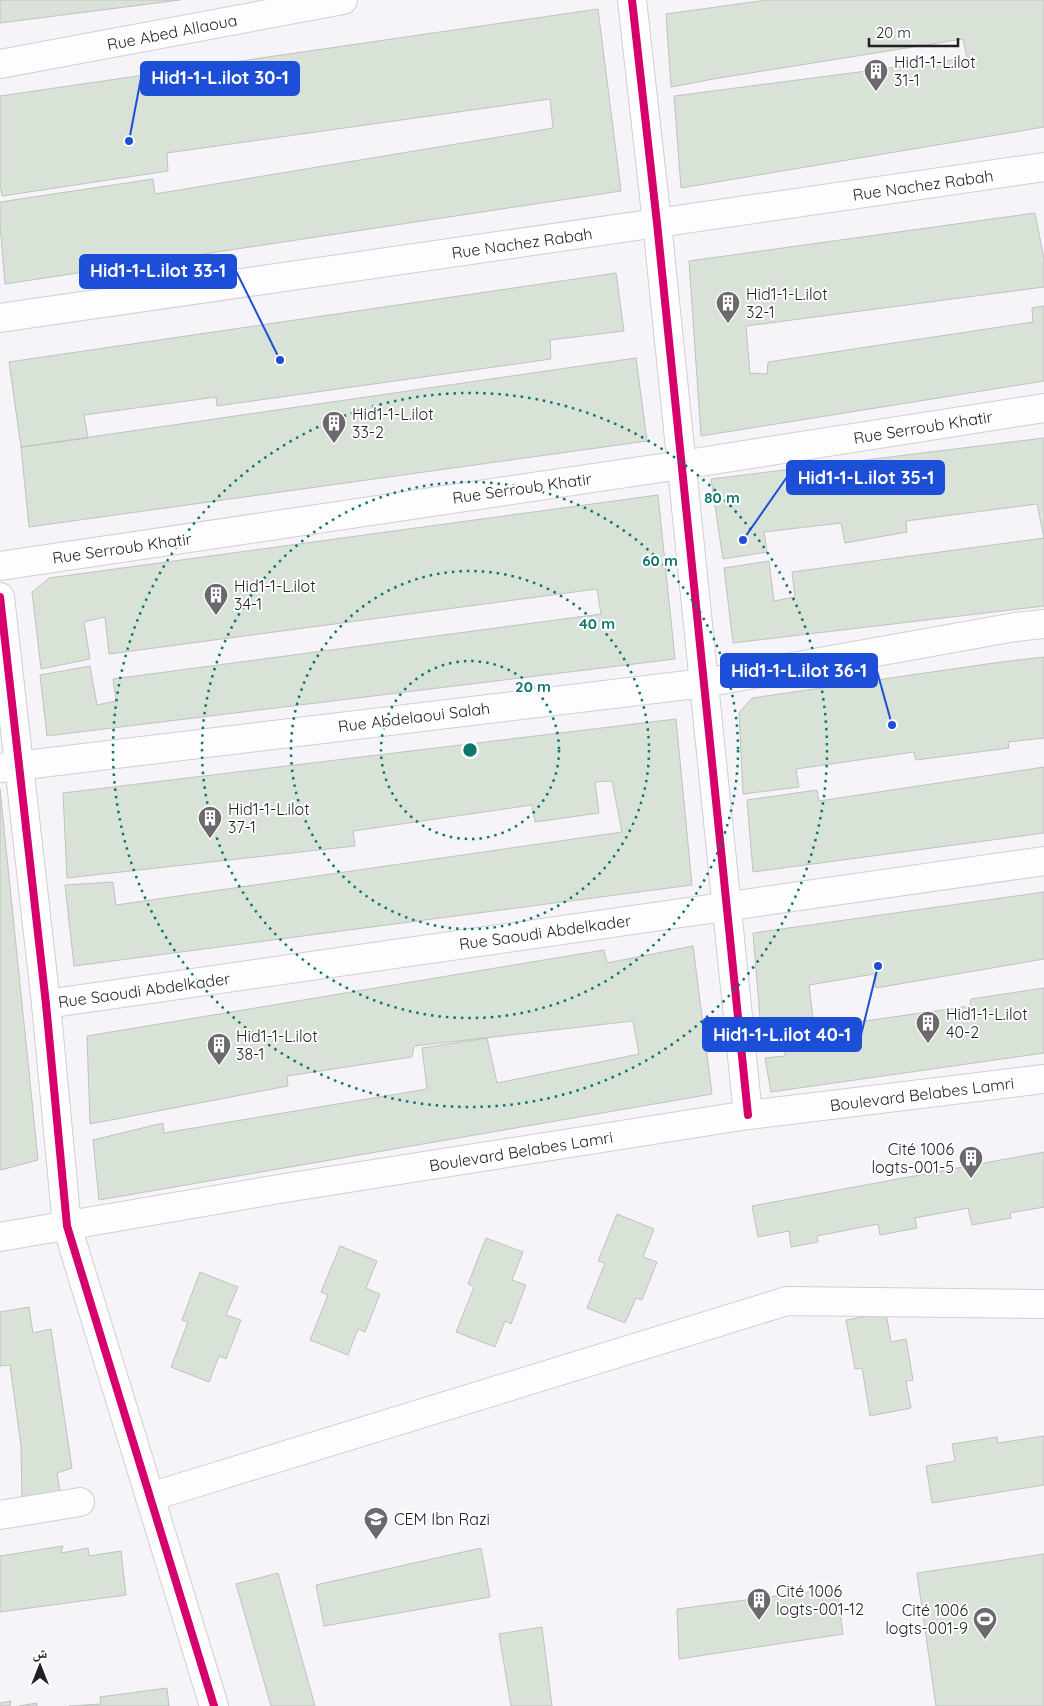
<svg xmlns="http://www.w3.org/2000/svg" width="1044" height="1706" font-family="Quicksand,'Noto Naskh Arabic',sans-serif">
  <rect width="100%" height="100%" fill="#f6f3f9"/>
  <path fill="#d8e2d6" stroke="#c1c2c2" d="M0,0h180l-180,23z
    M767,0h277v127l-363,61 -7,-92 293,-38 -4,-19 -244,39 -48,9 -5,-73z
    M598,9l23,182 -616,93 -5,-59v-23l153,-23 2,15 398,-66 -3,-29 -383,54 1,18 -166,25 -2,-12v-88z
    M1035,213l9,46v28l-298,39 4,47 17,1 1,-12 265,-40 -1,-14 12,-2v75l-343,55 -12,-175z
    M616,273l8,58 -74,9 1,19 -334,47 -1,-9 -132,18 4,23 -67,9 -12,-85z
    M636,358l11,83 -618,86 -8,-80z
    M1044,438v168l-311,37 -9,-75 45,-7 5,40 21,-4 -3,-25 252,-34 -7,-34 -131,17 1,11 -62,11 -4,-20 -77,9 3,20 -44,7 -12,-80z
    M658,495l17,164 -628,77 -7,-61 50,-9 7,39 19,-4 -3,-22 488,-65 -4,-25 -488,65 -4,-37 -21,5 6,37 -49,10 -9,-77 17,-14z
    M1044,657v81l-36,4 1,6 -93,12 -2,-8 -118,17 3,18 -56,7 -4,-81 13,-15 249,-36z
    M676,719l16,166 -618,81 -9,-81 48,-3 3,23 506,-73 -10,-51 -17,1 4,31 -64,9 -3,-17 -179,26 2,15 -288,32 -4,-85z
    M1044,767v66l-291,39 -6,-72 70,-10 2,11z
    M0,789l38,371 -37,10 -1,-3z
    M1044,892v67l-168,29 -2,-14 -65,11 6,48 -53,9 -9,-109z
    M693,946l19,148 -613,106 -6,-60 70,-17 1,10 263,-44 -5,-41 65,-10 10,45 142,-29 -6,-33 -219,25 -2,11 -125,19 1,10 -198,38 -3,-88 517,-86 3,13z
    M1044,988v65l-273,39 -6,-34 20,-2v-8l55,-8 -3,-15 133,-19 1,-7z
    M1044,1152v55l-34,6 1,5 -39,7 -4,-17 -53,10 2,10 -37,7 -2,-11 -61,12 1,6 -27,5 -2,-16 -31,6 -6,-31z
    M617,1214l37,15 -11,28 14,5 -15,38 -6,-2 -11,25 -38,-15 18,-45 -7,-2z
    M486,1238l37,14 -11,28 14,5 -15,39 -6,-3 -10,26 -39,-15 18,-45 -6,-3z
    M340,1246l37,15 -11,27 14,6 -15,38 -7,-3 -10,26 -38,-15 18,-45 -7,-3z
    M200,1272l38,15 -12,28 15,5 -15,39 -7,-3 -10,26 -38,-15 17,-45 -6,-2z
    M29,1307l4,26 18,-4 21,139 -15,5 4,24 -39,6 -1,-57 -11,-81 -10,1v-54z
    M886,1313l5,29 15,-3 7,41 -7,1 5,27 -41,8 -8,-48 -7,1 -9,-49z
    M1044,1436v49l-112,18 -6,-37 29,-5 -3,-17 45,-7 1,6z
    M63,1546l-2,7 27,-5 1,8 32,-5 5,44 -126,17v-56z
    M481,1548l9,49 -166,29 -8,-41z
    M1044,1554v152h-108l-19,-133z
    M278,1573l37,133h-44l-35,-122z
    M837,1588l6,46 -164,25 -2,-50z
    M542,1627l10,79h-41l-12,-72z
    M167,1688l2,18h-100l32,-2 -1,-7z
    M11,1701l-1,5h-10v-3z
    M37,1703v3h-18z"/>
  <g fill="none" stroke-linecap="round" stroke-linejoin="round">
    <defs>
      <path id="street" d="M632,0l25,223 91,892
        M0,64l343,-64
        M0,566l681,-101 363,-57
        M0,768l704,-85 311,-56 29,-3
        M46,1004l998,-143
        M150,1497l637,-196 257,3
        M0,1515l80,-13"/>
      <path id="secondary" d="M0,318l1044,-151
        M0,597l46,407 21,222 147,480
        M0,1237l285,-49 463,-73 296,-36"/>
    </defs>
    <use href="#street" stroke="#d1cfd3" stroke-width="30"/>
    <use href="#secondary" stroke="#d1cfd3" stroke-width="30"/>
    <use href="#street" stroke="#fefdfe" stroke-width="28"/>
    <use href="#secondary" stroke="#fefdfe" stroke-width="28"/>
    <defs>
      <path id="cycleway" d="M632,0l25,223 91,892
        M0,597l46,407 21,222 147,480"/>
    </defs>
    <use href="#cycleway" stroke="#fff" stroke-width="11"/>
    <use href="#cycleway" stroke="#d6006c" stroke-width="8"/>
  </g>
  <g fill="none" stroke="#0f766e" stroke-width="2.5" stroke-dasharray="2.5 5">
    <circle cx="470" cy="750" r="89"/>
    <circle cx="470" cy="750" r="179"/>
    <circle cx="470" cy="750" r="268"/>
    <circle cx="470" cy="750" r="357"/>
  </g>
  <defs>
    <symbol id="building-pin" viewBox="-11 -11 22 30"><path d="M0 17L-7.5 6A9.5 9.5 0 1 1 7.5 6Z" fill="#6c696e" stroke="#fff"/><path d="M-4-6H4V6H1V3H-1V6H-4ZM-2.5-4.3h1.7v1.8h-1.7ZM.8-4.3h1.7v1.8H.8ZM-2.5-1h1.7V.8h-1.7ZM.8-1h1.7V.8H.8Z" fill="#fff"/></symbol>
    <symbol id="school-pin" viewBox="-11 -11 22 30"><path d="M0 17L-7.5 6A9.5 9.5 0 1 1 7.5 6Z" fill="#6c696e" stroke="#fff"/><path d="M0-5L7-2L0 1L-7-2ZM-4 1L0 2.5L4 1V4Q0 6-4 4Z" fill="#fff"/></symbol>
    <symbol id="stadium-pin" viewBox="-11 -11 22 30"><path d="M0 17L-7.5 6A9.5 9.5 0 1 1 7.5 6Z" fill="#6c696e" stroke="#fff"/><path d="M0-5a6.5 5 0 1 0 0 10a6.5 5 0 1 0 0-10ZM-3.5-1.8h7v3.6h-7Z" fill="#fff"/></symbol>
  </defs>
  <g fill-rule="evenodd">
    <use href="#building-pin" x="862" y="57" width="28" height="38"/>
    <use href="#building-pin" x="714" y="289" width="28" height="38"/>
    <use href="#building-pin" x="320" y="409" width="28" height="38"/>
    <use href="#building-pin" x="202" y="581" width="28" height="38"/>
    <use href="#building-pin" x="196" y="804" width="28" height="38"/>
    <use href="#building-pin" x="914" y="1009" width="28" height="38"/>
    <use href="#building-pin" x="205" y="1031" width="28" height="38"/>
    <use href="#building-pin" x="957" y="1144" width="28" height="38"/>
    <use href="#school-pin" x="362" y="1505" width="28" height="38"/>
    <use href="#building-pin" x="745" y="1586" width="28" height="38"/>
    <use href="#stadium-pin" x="971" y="1605" width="28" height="38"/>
  </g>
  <g text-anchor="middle" stroke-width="4" stroke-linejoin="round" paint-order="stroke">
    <g font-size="16" fill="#211f23" stroke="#fff">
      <text transform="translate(172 32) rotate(-11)" y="6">Rue Abed Allaoua</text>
      <text transform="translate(923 185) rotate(-8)" y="6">Rue Nachez Rabah</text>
      <text transform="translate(522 243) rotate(-8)" y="6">Rue Nachez Rabah</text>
      <text transform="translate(923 427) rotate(-9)" y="6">Rue Serroub Khatir</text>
      <text transform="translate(522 488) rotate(-8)" y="6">Rue Serroub Khatir</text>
      <text transform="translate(122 548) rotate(-8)" y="6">Rue Serroub Khatir</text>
      <text transform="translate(414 717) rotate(-7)" y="6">Rue Abdelaoui Salah</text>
      <text transform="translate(545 932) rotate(-8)" y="6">Rue Saoudi Abdelkader</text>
      <text transform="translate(144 990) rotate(-8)" y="6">Rue Saoudi Abdelkader</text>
      <text transform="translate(922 1094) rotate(-7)" y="6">Boulevard Belabes Lamri</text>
      <text transform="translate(521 1151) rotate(-9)" y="6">Boulevard Belabes Lamri</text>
    </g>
    <g font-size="16" fill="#211f23" stroke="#fff" text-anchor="start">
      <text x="894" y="68">Hid1-1-L.ilot<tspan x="894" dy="18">31-1</tspan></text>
      <text x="746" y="300">Hid1-1-L.ilot<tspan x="746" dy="18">32-1</tspan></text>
      <text x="352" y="420">Hid1-1-L.ilot<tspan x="352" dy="18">33-2</tspan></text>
      <text x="234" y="592">Hid1-1-L.ilot<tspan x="234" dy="18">34-1</tspan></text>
      <text x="228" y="815">Hid1-1-L.ilot<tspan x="228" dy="18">37-1</tspan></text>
      <text x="946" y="1020">Hid1-1-L.ilot<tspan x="946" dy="18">40-2</tspan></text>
      <text x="236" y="1042">Hid1-1-L.ilot<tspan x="236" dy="18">38-1</tspan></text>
      <text x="954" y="1155" text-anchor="end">Cité 1006<tspan x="954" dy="18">logts-001-5</tspan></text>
      <text x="394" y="1525">CEM Ibn Razi</text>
      <text x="776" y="1597">Cité 1006<tspan x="776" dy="18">logts-001-12</tspan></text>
      <text x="968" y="1616" text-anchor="end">Cité 1006<tspan x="968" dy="18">logts-001-9</tspan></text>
    </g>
  </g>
  <circle cx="470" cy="750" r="8" fill="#0f766e" stroke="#fff" stroke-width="2.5"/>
  <g font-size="15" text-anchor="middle" font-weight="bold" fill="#0f766e" stroke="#fff" stroke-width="4" stroke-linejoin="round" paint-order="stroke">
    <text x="722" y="503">80 m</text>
    <text x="660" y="566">60 m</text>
    <text x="597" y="629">40 m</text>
    <text x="533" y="692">20 m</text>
  </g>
  <path fill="none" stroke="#1d4ed8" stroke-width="2" d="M129 141L141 78M280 360L236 271M743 540L787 477M892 725L877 671M878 966L861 1035"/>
  <g fill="#1d4ed8" stroke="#fff" stroke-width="2">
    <circle cx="129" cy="141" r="5"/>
    <circle cx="280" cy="360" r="5"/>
    <circle cx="743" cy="540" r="5"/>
    <circle cx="892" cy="725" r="5"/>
    <circle cx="878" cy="966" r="5"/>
  </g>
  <g fill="#1d4ed8" stroke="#1d4ed8" stroke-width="2">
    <rect x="141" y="62" width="158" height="33" rx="5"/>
    <rect x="80" y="255" width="156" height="33" rx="5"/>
    <rect x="787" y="461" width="157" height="33" rx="5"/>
    <rect x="721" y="654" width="156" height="33" rx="5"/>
    <rect x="703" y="1018" width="158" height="33" rx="5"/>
  </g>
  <g font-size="18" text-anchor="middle" font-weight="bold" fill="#fff">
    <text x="220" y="84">Hid1-1-L.ilot 30-1</text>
    <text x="158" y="277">Hid1-1-L.ilot 33-1</text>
    <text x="866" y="484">Hid1-1-L.ilot 35-1</text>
    <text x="799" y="677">Hid1-1-L.ilot 36-1</text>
    <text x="782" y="1041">Hid1-1-L.ilot 40-1</text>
  </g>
  <g transform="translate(40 1666)" stroke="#ffffff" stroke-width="4" paint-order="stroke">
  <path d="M0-4L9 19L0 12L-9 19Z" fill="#211f23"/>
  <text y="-8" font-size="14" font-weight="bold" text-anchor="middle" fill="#211f23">ش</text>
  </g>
  <path d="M869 38v8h89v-8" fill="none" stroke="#211f23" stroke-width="2.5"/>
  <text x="876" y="38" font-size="15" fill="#211f23" stroke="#ffffff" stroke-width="4" paint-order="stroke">20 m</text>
</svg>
